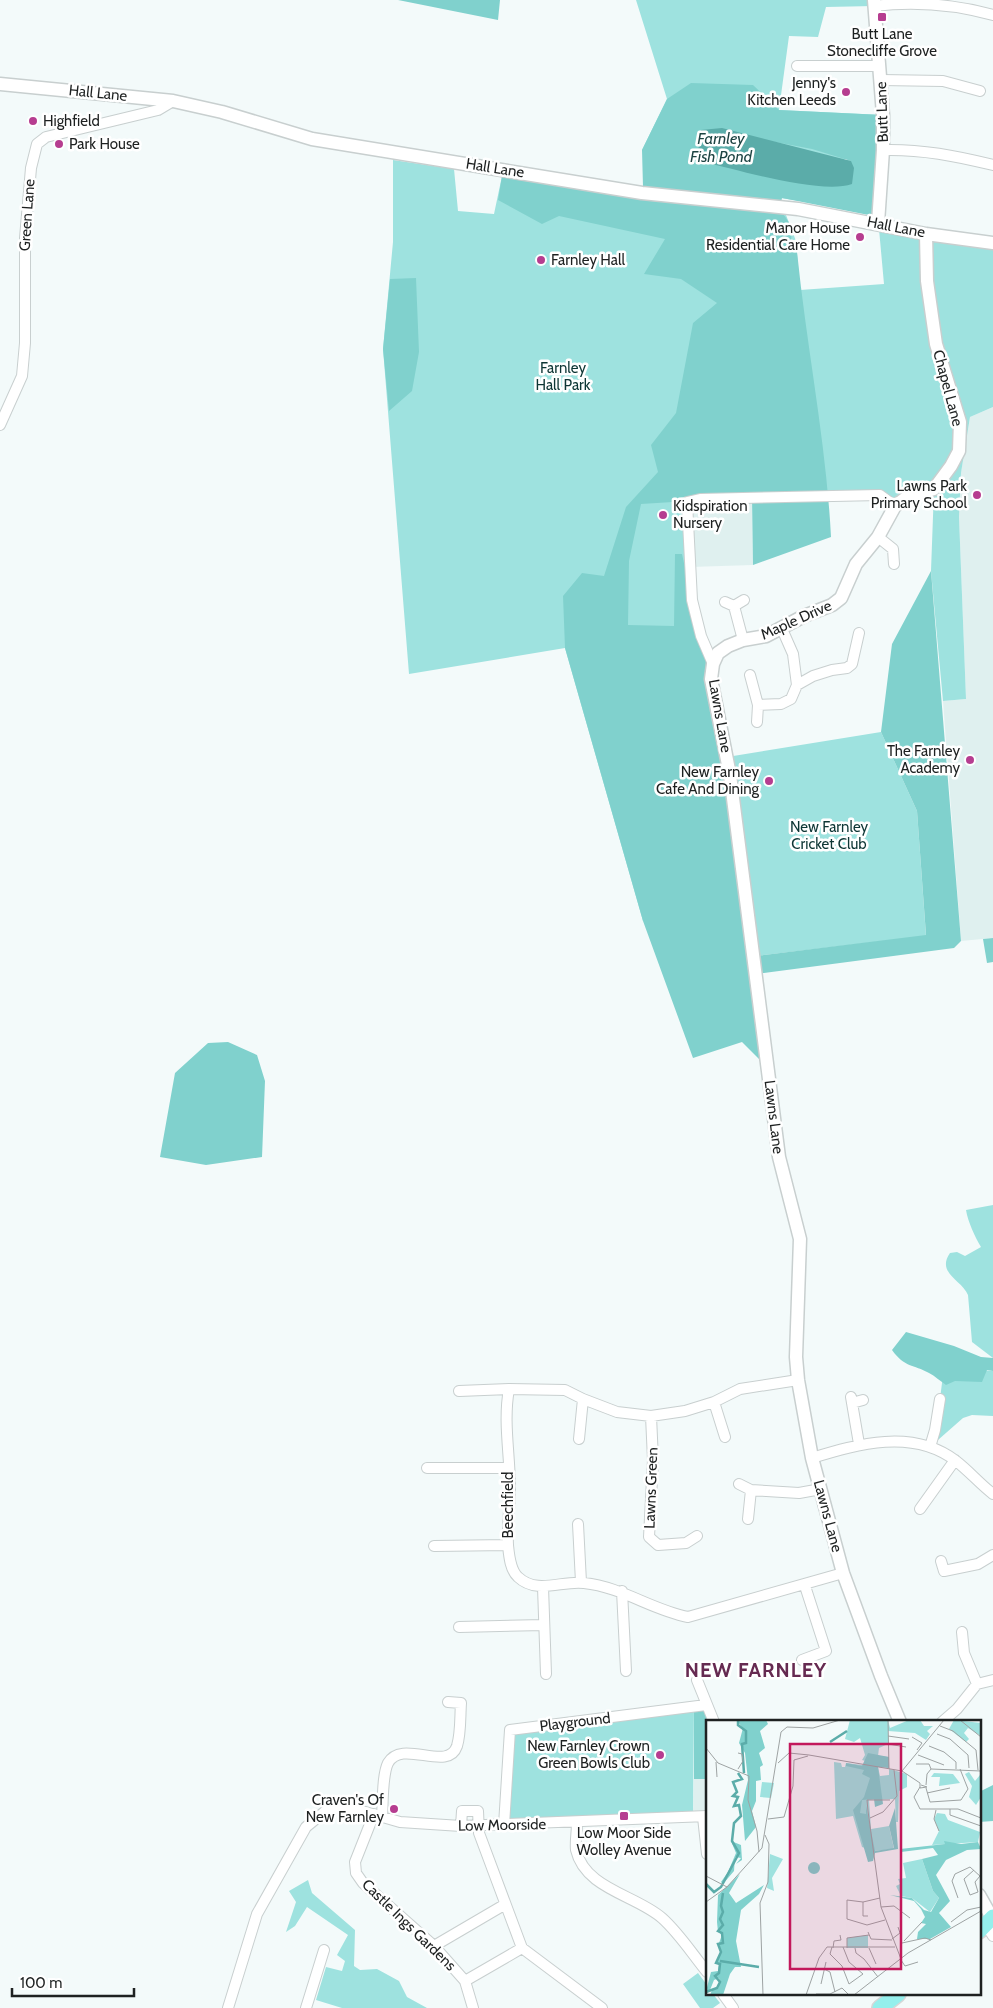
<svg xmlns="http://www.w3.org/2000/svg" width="993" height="2008" font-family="Cabin,sans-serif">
  <rect width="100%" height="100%" fill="#f3fafa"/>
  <path fill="#dff0ef" d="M993,407v531l-32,3 -18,-240 23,-2 -7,-182 2,-44 9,-56z
    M752,497l1,68 -63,2 -3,-65z
    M694,1779h13v37l-14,1z"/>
  <path fill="#9ee2df" d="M636,0h238v6l-48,1 -8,30 -29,-1 -10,74 104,5 -76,87 -26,-4 -139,-48 25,-51z
    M393,160l61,9 4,42 36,3 8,-38 284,39 10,26 4,49 84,-6 -5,-55 114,20v158l-23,10 -9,56 -2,44 7,182 -23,2 -12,-130 3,-82 -39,17 -15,-11 -193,8 3,64 -47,354 -78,-273 -156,26 -26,-325 10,-107z
    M881,732l36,79 9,125 -171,20 -28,-199z
    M993,1205v153l-21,-16 -4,-47c-6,-15 -32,-22 -18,-42l7,-1 8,4 16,-9c-6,-10 -13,-25 -15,-37z
    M944,1367l49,4v45l-21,-1 -9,3 -33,29 10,-48z
    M694,1707l-1,110 -189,8 6,-95z
    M308,1880l4,13 43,37 -1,36 6,4 17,-1 22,12 8,16 20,11h-85l-26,-8 10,-33 16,4 3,-10 -8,-6 11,-20 -41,-28 -12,19 -9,6 10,-30 -7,-11z
    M698,1973l9,12v9h6l7,9 -7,5h-13l-17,-24z"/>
  <path fill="#80d1cd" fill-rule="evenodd" d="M398,0h102l-2,20z
    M691,83l62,2 26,25 104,5 -4,102 -97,-19 -2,11 12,18 -1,14h5c9,99 30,197 35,296l-78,28 -1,-68 -111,7 -12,57 -1,64 46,1 1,-72h7l3,14 5,-1 17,82 48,307 171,-21 -9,-124 -36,-79 11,-88 39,-73 30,370 -7,7 -197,26 11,94 -26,-26 -49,16 -50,-137 -78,-273 -2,-52 19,-23 22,3 22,-69 32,-35 -7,-27 25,-32 17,-90 24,-20 -36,-24 -37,-5 21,-35 -106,-23 -17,8 -44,-24 4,-24 141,11 -1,-37 25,-51zM711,130l101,19 39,12 -150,-30z
    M416,278l3,74 -7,39 -23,20 -6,-62 7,-70z
    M993,938v24l-6,1 -4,-24z
    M228,1042l29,13 8,26 -3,76 -56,8 -46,-8 15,-84 33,-30z
    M906,1332l48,14 27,11 12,1v13l-6,-1 -5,12 -27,-1 -9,4c-6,-4 -11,-9 -17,-12 -16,-9 -24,-5 -37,-23z
    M706,1705l8,17h-7v57h-13v-72z
    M993,1785v36l-14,1v-30z"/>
  <path fill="#5baca9" d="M722,128l129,33 3,7 -2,16c-30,11 -114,-14 -148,-22l-6,-10 3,-22z"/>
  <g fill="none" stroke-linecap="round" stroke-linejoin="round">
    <defs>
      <path id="minor" d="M874,6c41,-5 79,-2 119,9
        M797,66h83
        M881,80l62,1 37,10
        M883,150c39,-1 73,6 110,15
        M0,425l22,-49 3,-33v-105l6,-70 6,-24 9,-7 112,-27 15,-9
        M878,537l15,12 1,15
        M725,602l9,4 9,34
        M734,606l10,-6
        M782,629l11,25 4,31 16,-9 19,-6 15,-2 5,-4 7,-31
        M713,664l-12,-28 -9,-36 -5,-98 13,-3 180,-4 15,11
        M750,675l8,30 23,-1 10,-5 6,-14
        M757,722l1,-17
        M798,1380l-58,9 -26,13 -29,9 -34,5 -34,-4 -34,-13 -18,-9 -56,-1c-6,33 1,65 1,99 0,19 -3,38 -2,57 1,10 2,25 10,32 19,18 44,3 66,6 38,4 68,27 104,34l155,-44
        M459,1391l50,-2
        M851,1397l8,47
        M714,1402l11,35
        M852,1403l11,-3
        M651,1416l2,44 -4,77 9,8 28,-2 11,-7
        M579,1439l4,-40
        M930,1447l5,-17 5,-31
        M812,1458c46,-14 101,-30 144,3 13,10 24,23 37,33
        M427,1468h82
        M739,1484l12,6
        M920,1509l35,-49
        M748,1519l3,-29 48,3 22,-4
        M578,1524l3,58
        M434,1546l74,-1
        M941,1561l3,10 34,-7 15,-9
        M543,1587l3,87
        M622,1591l4,80
        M459,1627l85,-2
        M802,1660l24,-9 -21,-65
        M697,1680l17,42
        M977,1684l16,-4
        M942,1722l15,-13 20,-25 -13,-31 -2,-21
        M374,1814l-19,48 1,11 7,10 71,63 31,35 8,27
        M382,1817c1,-13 0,-42 6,-54 14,-25 60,10 69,-17 4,-13 3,-30 4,-43l-13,-1
        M703,1817l4,37
        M577,1823c0,9 -2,19 -1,27 9,39 60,45 86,68 17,15 31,37 45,54
        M504,1825l6,-95 196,-25
        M461,1826l1,-15h16l1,22 43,115 80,60
        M986,1925l7,11
        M434,1946l70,-41
        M465,1981l57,-33
        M723,1994l10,14
        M228,2008l29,-94 49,-87 22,-18 20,-2 52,15 61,4 246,-10
        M306,2008l18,-58"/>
      <path id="tertiary" d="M874,0l9,115v35l-5,73
        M0,84l173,17 49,11 90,27 330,54 156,16 128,25 67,9
        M900,1722l-19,-46 -38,-103 -31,-115 -14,-78 -2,-23 4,-118 -21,-82 -49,-382 -19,-96 2,-15 5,-11 10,-7 15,-6 23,-4 38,-20 28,-11 9,-7 15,-34 22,-27 17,-31 12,-9 27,-8 17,-23 8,-15 1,-29 -24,-78 -9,-63 -1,-47
        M979,1895l13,23"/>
      <path id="primary" d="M979,1931l14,-14
        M880,2008l18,-14"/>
    </defs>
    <use href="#minor" stroke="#c8cfcf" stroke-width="12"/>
    <use href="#tertiary" stroke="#c8cfcf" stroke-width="15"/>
    <use href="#primary" stroke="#d6d7d7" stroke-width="18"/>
    <use href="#minor" stroke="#fff" stroke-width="10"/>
    <use href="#tertiary" stroke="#fff" stroke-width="12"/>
    <use href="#primary" stroke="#95efec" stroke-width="15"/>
  </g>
  <g fill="#b63d90" stroke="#fff" stroke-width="2">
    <rect x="877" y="12" width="10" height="10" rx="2.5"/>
    <circle cx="846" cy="92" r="5"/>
    <circle cx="33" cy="121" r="5"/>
    <circle cx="59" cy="144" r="5"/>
    <circle cx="860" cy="237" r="5"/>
    <circle cx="541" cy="260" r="5"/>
    <circle cx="977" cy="495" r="5"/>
    <circle cx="663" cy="515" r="5"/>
    <circle cx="970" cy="760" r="5"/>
    <circle cx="769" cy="781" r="5"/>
    <circle cx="660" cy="1755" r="5"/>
    <circle cx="394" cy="1809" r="5"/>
    <rect x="619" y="1811" width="10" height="10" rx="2.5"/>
  </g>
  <g text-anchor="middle" stroke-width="5" stroke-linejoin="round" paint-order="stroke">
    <g font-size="15" fill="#1e2121" stroke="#fff" text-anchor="end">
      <text x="882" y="39" text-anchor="middle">Butt Lane<tspan x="882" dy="17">Stonecliffe Grove</tspan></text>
      <text x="836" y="88">Jenny's<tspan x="836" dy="17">Kitchen Leeds</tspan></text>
      <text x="43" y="126" text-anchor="start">Highfield</text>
      <text x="69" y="149" text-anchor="start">Park House</text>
      <text x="850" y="233">Manor House<tspan x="850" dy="17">Residential Care Home</tspan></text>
      <text x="551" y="265" text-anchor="start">Farnley Hall</text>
      <text x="967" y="491">Lawns Park<tspan x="967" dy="17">Primary School</tspan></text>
      <text x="673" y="511" text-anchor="start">Kidspiration<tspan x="673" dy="17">Nursery</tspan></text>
      <text x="960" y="756">The Farnley<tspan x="960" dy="17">Academy</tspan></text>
      <text x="759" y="777">New Farnley<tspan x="759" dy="17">Cafe And Dining</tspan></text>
      <text x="650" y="1751">New Farnley Crown<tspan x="650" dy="17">Green Bowls Club</tspan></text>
      <text x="384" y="1805">Craven's Of<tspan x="384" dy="17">New Farnley</tspan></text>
      <text x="624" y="1838" text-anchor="middle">Low Moor Side<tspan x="624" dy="17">Wolley Avenue</tspan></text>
    </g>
    <g font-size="15" fill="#1e2121" stroke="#fff">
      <text transform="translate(98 93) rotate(6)" y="5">Hall Lane</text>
      <text transform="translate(882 112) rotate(-92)" y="5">Butt Lane</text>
      <text transform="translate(495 168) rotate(9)" y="5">Hall Lane</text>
      <text transform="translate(27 215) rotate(-86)" y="5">Green Lane</text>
      <text transform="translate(896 227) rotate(11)" y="5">Hall Lane</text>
      <text transform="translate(948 388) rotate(75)" y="5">Chapel Lane</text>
      <text transform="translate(796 620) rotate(-24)" y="5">Maple Drive</text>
      <text transform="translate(720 716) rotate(80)" y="5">Lawns Lane</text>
      <text transform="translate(774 1117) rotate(83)" y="5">Lawns Lane</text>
      <text transform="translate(651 1488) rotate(-88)" y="5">Lawns Green</text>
      <text transform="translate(508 1505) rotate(-90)" y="5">Beechfield</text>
      <text transform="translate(828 1516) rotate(75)" y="5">Lawns Lane</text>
      <text transform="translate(575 1722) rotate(-7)" y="5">Playground</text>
      <text transform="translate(502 1825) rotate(-1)" y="5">Low Moorside</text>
      <text transform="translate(409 1925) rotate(44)" y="5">Castle Ings Gardens</text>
    </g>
    <g font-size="15" fill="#0e3635" stroke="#fff">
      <text x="563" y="373">Farnley<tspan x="563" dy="17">Hall Park</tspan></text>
      <text x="829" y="832">New Farnley<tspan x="829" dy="17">Cricket Club</tspan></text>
    </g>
    <g font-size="16" font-style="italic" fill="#1d4342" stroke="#fff">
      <text x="721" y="144">Farnley<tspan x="721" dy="18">Fish Pond</tspan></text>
    </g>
    <g font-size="20" font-weight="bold" letter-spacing="1" fill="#662a51" stroke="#fff">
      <text x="756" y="1677">NEW FARNLEY</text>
    </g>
  </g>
  <g transform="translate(706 1720)">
    <rect width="275" height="275" fill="#f3fafa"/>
    <path d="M144,0h38l2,8 19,-8h11l4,6h9l-6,5 3,3 -4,6 -11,-7 -27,-2v13l-9,4 -1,8 11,1v11l-27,-8 3,-5 -5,-17 -6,4 -9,-3zM248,0l27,3v13l-13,-8 -4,5 5,6 -3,3 -17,-13zM128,42l7,1 1,4h3l1,-4 32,4 2,9 9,-1v-6l18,5v13l-8,4 -1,31h-2l-1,-23 -26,1 2,29 18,-3 5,23 -20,2 -12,-4 -9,-31 -17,3zM263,52l6,9 5,-6 1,3v19l-5,8 -7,-8 3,-11 -7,-12zM228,53l19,1 7,9 -21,3 1,-9h-9zM56,62l12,1 -3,15 -11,-1zM231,93l8,1 3,6 32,12 -2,10 -46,3 7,-14 -5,-12zM64,134l13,5 -11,19 2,13 -7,-3zM216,139l11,32 6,7 -9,14 -18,-14 -11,-2 -5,-10 4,-2 -2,-5 8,-1 -3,-15zM162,215v13h-21v-10z" fill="#9ee2df"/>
    <path d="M30,0h30l2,4 -8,7 5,17 -6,5 4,12 -3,2 1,13 -5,1v20l-4,10 4,16 -11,14 -3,-36 6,-25 -3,-27 -6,-10 4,-15zM162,33l21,4v11l-11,-1 5,37 -8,3 -1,-8 -12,1 -2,13 6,1v-8l9,45 19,-3 -5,-22 6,-18 3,41 -23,4 -2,8 -5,1 -15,-52 11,-13 6,-19 -8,-4 2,-4 -18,-4v-3l16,3zM25,121l10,4 1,15 -6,4 5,-6 -6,-1 -1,14 -11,13 -2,-2 7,-10 8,-19zM238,121l17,3 17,-2 3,7 -14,1 -21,10 -10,15 14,26 -11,12 12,14 -21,12h-13l1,-7 8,-8 -5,-1 4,-6 -4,-8 -7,-8 -24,-6 22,3 12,12 7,2 8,-14 -6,-7 -11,-32 16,-4 -5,-7 -32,4 -1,-3 45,-5zM102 148a6 6 0 1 1 12 0a6 6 0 1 1-12 0ZM34,154l-11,19 7,10 28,-18 -5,9 -18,16 -5,31 5,26h-6l-5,7 -7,21h-13l3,-7h5l2,-6 -1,-4 -5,2 -4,10 -4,1 5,-19 7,-1 1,-6 -3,-2 5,-10 -2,-10 3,-8 -4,-3 -1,-10 1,-27z" fill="#80d1cd"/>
    <path fill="none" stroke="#5baca9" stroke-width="2.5" d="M32,0v5l8,6v12l-4,1 2,29M124,22l17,-11M0,164l8,8 7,-5 18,-34 -7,-12 2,-18 7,-7 -2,-11 -5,1 4,-9 -5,-1 4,-4 -4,-10 9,-3 -4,-6M14,241l39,6M0,272l11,-4 3,-6 -5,-6 4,-3 1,-9 -4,-1 5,-11 -3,-8 5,-1 -1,-10 -4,-2 5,-6 -3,-6 3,-7 -2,-6 2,-13"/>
    <path fill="none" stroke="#9ea3a3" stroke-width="1" d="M182,0l1,49M254,0l21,17M234,6l13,5 23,19 2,20M231,14l13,5 18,16 1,13M182,16l21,3M206,17l10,6 -5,7M182,24l18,3M223,26l15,6 12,10v7M0,28l12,15 31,13 -1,24 9,31 2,21M212,35l26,10M10,42l1,15M72,43l11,-10 20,2 93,16 18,12v5l7,-1 -6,-2M210,44h13l2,5M32,49l5,-8 -1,-7 -4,-1M196,51l42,-51M220,65l1,-11 4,-5 50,2M214,67l-6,10 6,12h38l23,9M220,68l4,14 31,-2 7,-11 -8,-20M221,73l23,-5M184,80h-23l1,11 13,96 20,52M244,89v6l31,11M230,90l-2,9 5,12M164,98l13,-6 14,-16 -3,-26M62,99l16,-2 9,-31 1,-26 14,-4M268,150l-10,9 6,16 8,-3 -3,-10 5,-6M0,156l21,11M174,178l-17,4 -16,-2v19l20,6 18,-5M252,178l-6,-17 3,-7 15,-7 11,10M0,182l21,-15 35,-39 19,-116 6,-5 26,1 27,-8M157,182v14h5M175,187l13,-1 16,12M245,202l16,-12 14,-3M162,212l3,7 21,1M186,219l8,-6 -2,-6M198,221l18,-19M196,223l23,-5 6,2M126,227l-2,7 12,12 7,18 14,-10 -14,-12 -6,-15M127,228l1,-7 7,-1 -1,-5M141,228v-10l22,-3M149,228l1,5 8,6 14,18M163,228l7,16M195,240l4,6 13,-4M118,249l6,3 5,20M115,264l5,-22M110,274h14l12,-6 7,7M57,275l-3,-92 8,-21 1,-38 -4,-9M100,275l13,-37 8,-11h68M148,275l54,-42 73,-42"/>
    <path fill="#c2185b" fill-opacity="0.15" stroke="#c2185b" stroke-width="2.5" d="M84,24h111v225h-111z"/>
    <rect width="275" height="275" fill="none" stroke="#1e2121" stroke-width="2.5"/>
  </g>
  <path d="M12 1988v8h122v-8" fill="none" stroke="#1e2121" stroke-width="2.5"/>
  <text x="20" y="1988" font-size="15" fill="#1e2121" stroke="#ffffff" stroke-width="4" paint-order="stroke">100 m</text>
</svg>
